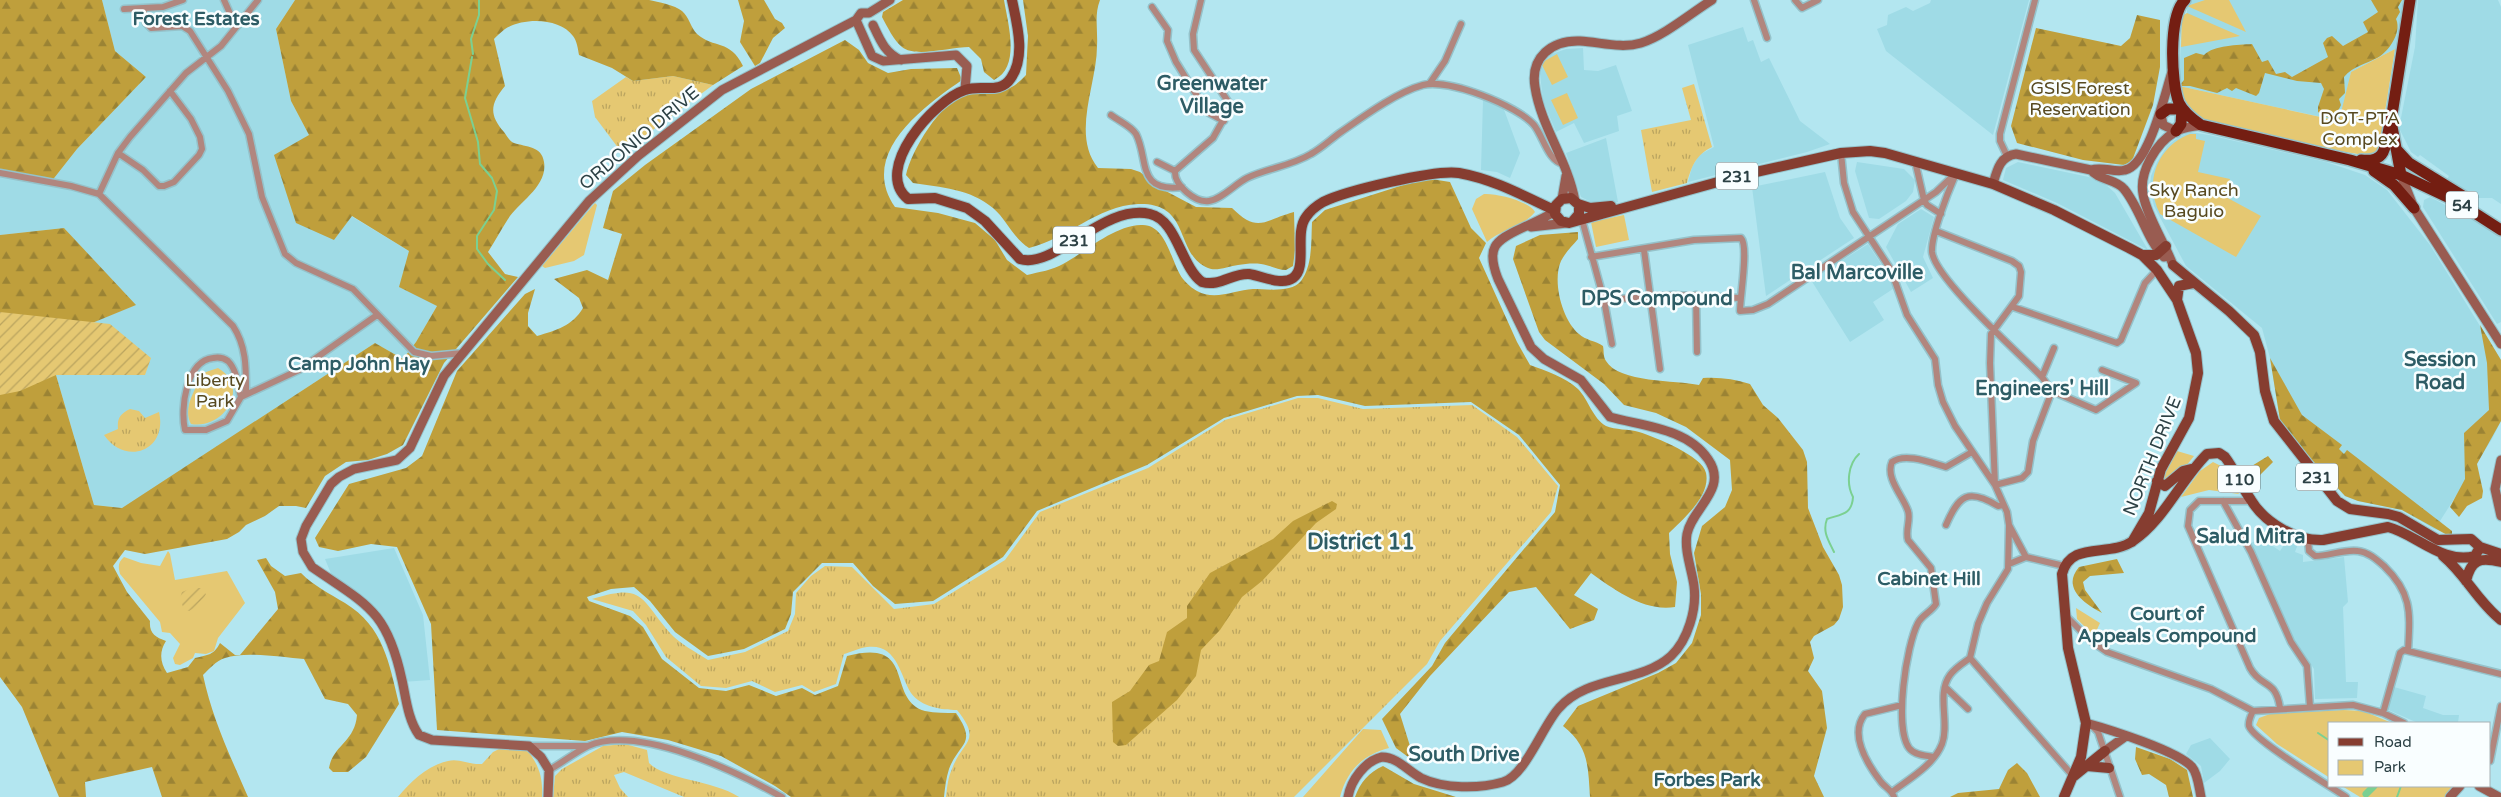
<svg xmlns="http://www.w3.org/2000/svg" width="2501" height="797" font-family="'Varela Round',sans-serif">
  <defs>
    <pattern id="grass-tufts" width="24" height="20" patternUnits="userSpaceOnUse" patternTransform="scale(1.25)"><rect width="24" height="20" fill="#e5c872"/><path d="M3 7l-1-3M5 7V3M7 7l1-3M15 17l-1-3M17 17v-4M19 17l1-3" fill="none" stroke="#baa45f"/></pattern>
    <pattern id="forest-firs" width="22" height="20" patternUnits="userSpaceOnUse" patternTransform="scale(1.25)"><rect width="22" height="20" fill="#bf9f3c"/><path d="M5 1l3.5 6h-7zM16 11l3.5 6h-7z" fill="#9b8334"/></pattern>
    <pattern id="garden-furrows" width="10" height="10" patternUnits="userSpaceOnUse" patternTransform="scale(1.25)"><rect width="10" height="10" fill="#e5c872"/><path d="M-1 1l2-2M0 10L10 0M9 11l2-2" fill="none" stroke="#baa45f"/></pattern>
  </defs>
  <rect width="100%" height="100%" fill="#b3e6f0"/>
  <path fill="#9fdbe6" d="M102,0h193l-19,29 15,72 18,34 25,105 17,-24 58,35 28,55 -21,36 -13,17 -28,-16 -252,165 -29,-3 -38,-130 7,-40 72,-30 -71,-77 -64,7v-62l51,9 26,-33 69,-72 -31,-26z
    M1931,0h98l-36,135 -107,-84 -9,-22 10,-4 1,-10 18,-8 7,4 17,-8z
    M2192,0h211l-8,49 -44,23 -11,49 -161,-35 3,-70 5,-3v-9z
    M2418,0h80l3,7v197l-9,-6h-15l-30,-19 2,-3 -29,-21 -2,2 -7,-5 -12,-24 16,-81z
    M1743,27l5,15 5,-2 8,22 8,-4 31,63 30,23 -23,8 -119,30 4,-15 7,-12 15,-8 -26,-102z
    M1583,48l1,22 14,1 18,-6 16,46 -15,5 2,15 -35,12 -10,-20 -18,9 -13,-31 -3,-27 1,-11 8,-8 17,-6z
    M1483,100l20,7 17,46 -10,25 -13,-6 -16,-2z
    M2190,132l19,3 117,27 39,13 22,15 43,55 71,115v61l-9,18 -52,82 12,13 -18,-5 -32,-19 -44,-9 -13,-5 -33,-36 -32,-40 -10,-62 -8,-30 -76,-62 -32,-60 -4,-18 1,-12 6,-14 10,-16 10,-8z
    M1606,138l12,64 -9,3 -16,-2 -12,-6 -15,-44z
    M1857,162l47,7 11,11 -2,12 -7,9 -27,18 -10,-1 -14,-47z
    M2018,162l71,15 16,7 10,9 33,57 -91,-47 -54,-23 3,-12z
    M1825,172l15,46 14,20 -88,58 -14,-109z
    M2430,197l71,37v88l-4,2 -74,-117 1,-7z
    M1921,209l13,8 -11,40 10,21 -22,14 -25,-45 12,-23z
    M1868,244l28,43 -23,15 11,18 -34,22 -39,-62z
    M2261,538l19,13 8,-12 10,5 -3,8 8,3v7l41,-5 4,45 -5,5 3,75h12l-1,16 -42,1 -1,-30 -23,-35 -40,-91z
    M394,548l29,67 7,65 -27,2 -14,-52 -55,-49 -9,-22z
    M2394,687l32,9 -3,12 20,7h16l-1,8h-40l-32,-14z
    M2210,738l20,21 -10,12 -16,12 -3,-17 -15,-12 5,-9z"/>
  <path fill="url(#grass-tufts)" d="M673,76l40,9 -91,68 -27,-36 -3,-16 34,-24 7,4z
    M1694,84l18,63c-16,8 -20,18 -25,36l-35,9 -11,-62 50,-10 -9,-32z
    M1298,398h20l45,11 109,-4 45,32 41,49 -7,26 -111,129 -13,23 -133,133h-348c1,-9 2,-20 6,-28 10,-28 31,-27 5,-59 -15,0 -36,-3 -46,-17 -11,-18 -14,-50 -44,-46 -8,1 -16,5 -23,7l-8,30 -22,8 -12,-7 -27,7 -23,-11 -26,7 -25,-2 -35,-29 -20,-32 -13,-14 -41,-12c52,-16 47,-2 78,34 10,11 26,19 38,27l37,-8 43,-21 7,-17 1,-21 15,-17 14,-10 27,1 42,42 40,-5 71,-44 35,-48 108,-44 77,-48z
    M130,409l9,2 6,7 14,-6c9,38 -33,55 -55,23l14,-6c-1,-11 2,-15 12,-20z
    M625,744l22,6 2,13c17,17 64,17 90,34h-55l-60,-25 -10,3 6,13 8,9h-75l2,-21 7,-7 41,-23z
    M503,747l25,4c11,15 15,26 14,46h-144c12,-15 30,-32 50,-36 11,-3 22,4 34,3l11,-12z"/>
  <path fill="url(#forest-firs)" d="M0,0h102l13,51 31,26 -69,72 -26,33 -51,-9z
    M295,0h354c9,2 26,5 33,11 7,6 9,17 15,23 17,15 33,5 46,32l-30,19 -40,-9 -40,5 -21,-13 -33,-13c-1,-6 -2,-14 -6,-19 -13,-18 -49,-19 -68,-7 -4,3 -8,7 -11,10l11,47c-14,17 -17,28 -1,46 3,4 6,10 10,11 12,4 28,3 30,19 4,24 -25,40 -36,57 -7,11 -13,22 -20,33l17,22 13,3 -74,86 -41,82 -16,9 -19,6 -22,2 -21,14 -19,32 -10,-2h-17l-14,10 -19,9 -7,7 -12,7 -82,15 -20,-4 -12,16 14,26 23,29c-1,12 5,16 16,20 -7,11 -6,21 1,32l21,-6 7,-9c13,-3 19,-3 25,-15l15,12h5l38,-46 -3,-17 -18,-32 9,-2 5,8 14,10 16,-3c13,13 29,21 44,30 39,24 44,60 54,101l-33,53 -18,15h-15l-4,-4c4,-23 26,-26 28,-53l-9,-11 -23,-5 -21,-40c-22,-2 -59,-8 -79,-1 -9,3 -16,11 -22,17 9,43 28,83 45,122h-86l-10,-30 -67,15 1,15h-27l-37,-90 -22,-30v-442l64,-7 72,77 -73,30 -7,40 38,130 28,3 253,-165 28,16 13,-17 21,-36 -38,-19 10,-36 -57,-35 -18,24 -38,-17 -22,-68 35,-20 -18,-34 -15,-72z
    M738,0h26l11,19 7,4 3,5 -12,10 -13,25 -5,3 -15,-24 4,-21z
    M903,0h101c4,24 17,67 -10,80l-10,-8 -3,-13 -12,-12c-18,0 -54,11 -67,0 -8,-6 -15,-21 -20,-30l1,-5z
    M1023,0h77c-6,15 -2,30 -3,46 0,38 -26,89 1,122l33,1 9,3 20,16 36,19 36,1c26,26 32,12 62,4l1,38 -2,16 -7,4c-9,0 -16,-5 -25,-6 -8,-1 -16,0 -23,1 -9,1 -22,7 -30,3 -34,-14 -16,-66 -70,-64 -41,2 -71,35 -109,44 -16,-10 -22,-28 -36,-40 -22,-19 -53,-21 -80,-25l-7,-8c5,-24 35,-74 60,-81 28,-8 37,6 60,-19l2,-39z
    M2371,0h31l-4,7 2,5 -4,7c6,13 -7,33 -19,39 -11,6 -24,8 -33,19l1,16 -6,6 2,6 -4,8 3,6h-9l-13,-7v-5l6,-18 -3,-6 -24,-2 -32,-8 -6,20 -3,3 -20,-8 -4,3 -5,-3 -10,5 -27,-7h-11l5,-6v-22l12,-5 8,2c10,-10 34,-10 48,-11l10,18 6,-2 8,14 9,-2 7,5 36,-20 -5,-14 4,-5 5,-2 11,10 25,-14 -5,-10 15,-10z
    M2137,15l23,5v47l-7,38 -21,56 -8,4 -41,-5 -66,-17 -6,-17 25,-98 85,18 9,-8z
    M845,40l14,10 9,13 20,10 23,-4 46,-1 5,12c-39,27 -104,74 -67,127l43,6 37,10 20,17 12,20 20,15c12,-3 26,-5 36,-11 24,-13 50,-38 78,-39 26,-2 30,39 42,54 3,4 10,10 14,12 18,10 38,-1 56,-2 14,0 38,4 48,-8 12,-16 10,-41 11,-59l13,-12 100,-32 25,4 21,46 15,15 -7,15 38,84 13,23c16,6 35,12 48,24 10,10 15,30 28,37 9,4 23,3 33,6 16,5 64,24 67,41 5,23 -23,46 -37,60l1,21 7,28 -2,25c-31,5 -60,-17 -84,-34l-17,22 24,14 -4,11 -24,9 -34,-42 -27,5 -79,84 -30,38 15,48 -19,-14 -14,-29 50,-53 13,-23 110,-131 5,-27 -41,-50 -48,-33 -106,4 -47,-11 -21,1 -73,22 -77,47 -110,46 -34,46 -70,44 -38,3 -22,-18 -20,-23h-31l-29,29 -2,22 -6,15 -41,20 -36,7 -33,-24 -25,-31 -16,-14 -23,2 -24,8 2,4 41,15 13,11 19,32 37,29 27,3 23,-6 27,11 26,-8 13,7 23,-9 9,-30c71,-19 38,43 78,55 10,2 21,2 31,2 22,32 3,29 -7,56 -3,9 -4,19 -5,28h-153l-16,-11 -54,-30 -53,-16 -46,-8 -37,9 -148,-11 -6,-106 -34,-77 -26,-3 -33,7 -19,-4 -4,-9 34,-54 57,-16 16,-12 35,-85 68,-77 10,-5 -7,24v13l9,10c20,-6 35,-10 46,-28l-4,-10 -25,-19 33,-9 21,10 14,-46 -19,-6 10,-37 32,-26 106,-76z
    M1578,232v7c-6,7 -13,14 -17,22 -9,20 1,59 18,73 6,6 17,7 24,12 1,4 0,11 3,15 13,22 70,19 93,24l4,-7c17,-1 31,1 47,6l13,21 15,13 25,32 4,12 1,46 15,39 16,28 3,10 1,22 -4,12 -5,6 -20,11 -4,6 4,16 -6,13 14,20 5,37 -13,48 10,21h-234c-2,-30 -1,-51 -27,-71l15,-20 80,-33 18,-10 16,-20 9,-28v-21l-7,-41 8,-27 23,-19 7,-17 -2,-30 -44,-33 -30,-14 -32,-8 -20,-21 -59,-44 -6,-8 -26,-73 3,-13 24,-11z
    M2480,325l21,35v61l-24,43 6,27 -1,7 -15,8 -8,11 -9,-10 15,-28 -1,-46 25,-23 -2,-47z
    M2270,358l32,57 40,30 -3,4 5,5 3,-4 105,81v3l-3,2 -47,-26 -44,-9 -13,-5 -33,-36 -32,-40z
    M2268,456l5,6 -13,13 -12,7 -6,-10z
    M1332,501l5,3 -1,5 -20,14 -54,58 -20,16 -22,33 -19,20 -5,26 -19,24 -51,45 -8,1 -5,-4 -1,-40 18,-11 19,-26 10,-4 8,-29 20,-14v-12l23,-33 63,-34 20,-18z
    M2117,559l7,14 -34,3 -7,6 2,8 17,23c-17,-9 -41,-25 -23,-46z
    M2136,747l34,12 17,11 6,27h-24l-3,-12 -17,-11 -7,1 -7,-16z
    M2017,763l10,10 13,24h-90l8,-4 41,-4 9,-19z
    M1383,766l31,18 42,13h-101c5,-14 14,-25 28,-31z"/>
  <path fill="#e5c872" d="M2205,0h24l17,32 -59,-26z
    M2187,13l53,23 -59,11 1,-31z
    M2395,49l-16,100 -9,7 -36,-6 -135,-31 -16,-16 -4,-17 160,35 12,-49z
    M1557,54l11,23 -16,8 -11,-22z
    M1567,93l11,25 -15,7 -12,-25z
    M2190,134h6v5l9,2 -7,31 32,7 -6,17 37,20 -25,41 -76,-43c-17,-32 -2,-68 30,-80z
    M1484,194c12,-1 45,7 51,18 -12,15 -34,17 -48,30l-15,-33 4,-10z
    M595,203l2,2 -13,50 -10,6 -29,7 -3,-2z
    M1624,215l5,25 -33,7 -5,-25z
    M218,368c33,19 6,62 -27,56 -9,-17 5,-35 12,-51z
    M2177,451l17,5 -8,10 -20,14h-4l5,-15z
    M2213,462l10,5 16,27 -30,-4 -28,7 19,-26z
    M168,551l2,3 5,26 52,-9 18,32 -27,35 -4,13 -8,3 -11,-1 -2,5 -13,7 -5,-1 -2,-6 7,-14 -10,-11 -8,-1 -2,-10 -40,-48c-2,-7 -2,-12 4,-17l17,6 19,3z
    M2076,608l24,15 -6,13 -17,-17z
    M2343,710l20,1 29,12h-62v55l-53,-34 -21,-19 3,-7 11,-4z
    M1363,729l18,1 8,18c-26,7 -42,22 -49,49h-37z
    M2342,786h110l-7,11h-85z"/>
  <path fill="url(#garden-furrows)" d="M0,312l110,12 41,34 -6,17h-89l-36,16 -20,4z
    M192,588h9l5,6 -6,11 -11,6 -5,-1 -4,-12 2,-6z"/>
  <g fill="none" stroke-linecap="round" stroke-linejoin="round">
    <path stroke="#7bd091" stroke-width="2" d="M473,54l-2,-15 8,-24v-15
      M472,57l-7,41 13,44 2,22 12,14 5,13 -3,19 -17,26v13l11,15 17,16
      M1834,552c-5,-11 -12,-20 -7,-33 14,-5 25,-4 26,-22 -7,-13 -5,-33 6,-43
      M2318,733l12,8
      M2397,797l4,-11"/>
    <path stroke="#7bd091" stroke-width="7" d="M2366,794l8,-8"/>
    <defs>
      <path id="street" d="M224,0l12,27
        M1201,0l-8,34 1,16 37,56 -18,32 -38,33c-1,14 20,32 34,30 13,-2 26,-17 38,-23 21,-10 44,-12 64,-24 11,-6 20,-15 30,-22 23,-16 56,-40 82,-47 25,-7 95,21 111,40 9,11 14,36 29,39
        M1754,0l13,38
        M1795,0l7,8 16,-8
        M1152,7l16,23 -1,11 9,21 28,45 5,6 15,8
        M124,9l39,-2 20,-7
        M143,9l3,14 5,5 31,-2 8,5 38,60 21,43 13,63 23,57 11,9 57,26 61,63 17,4 32,-3
        M1430,83l15,-22 16,-37
        M1111,115c8,6 20,11 25,19 13,25 0,59 46,53
        M118,153l25,17 16,16h5l10,-4 25,-27 3,-6 -2,-12 -9,-18 -21,-28
        M1841,153l3,30 9,29 38,58 16,45 28,44 3,26 5,17 12,24 40,59 12,27 2,13 17,32 38,9
        M2007,156l-7,-15v-7l35,-134
        M1915,161l9,39 3,5 14,9
        M1157,162l18,9
        M0,173l71,13 28,8 134,132c14,21 13,44 13,68
        M1955,176c-7,16 -24,59 -23,76 3,27 88,102 110,125l10,14 -19,50 -5,31 -6,6 -27,7
        M99,194l19,-41 12,-16 56,-64 35,-27 37,-46
        M1581,216l23,84 8,44
        M1936,231l76,30 7,5 2,6 -2,24 -28,38 -1,29 5,122
        M1644,250l16,119
        M1591,257l103,-17 47,-2c8,8 -1,59 -1,73l13,-1 15,-6 168,-112 20,-19
        M1696,295l1,57
        M1604,300l69,-5 67,3
        M2013,307l104,36 4,-3 24,-57 12,-13
        M2042,377l12,-29
        M2052,391l44,19 40,-27 -34,-13
        M241,397c-3,-11 -4,-27 -13,-36 -4,-3 -10,-4 -15,-3 -27,3 -33,51 -28,72h21l21,-9 14,-24 58,-27 78,-55
        M2223,501l28,51 40,90 16,24 3,41
        M2251,501h-52l-9,9 -2,16 62,142c11,20 26,11 30,40
        M1946,525c13,-30 22,-37 52,-19l5,-1
        M2009,526l-1,43 -21,34 -9,21 -8,34 103,118
        M2308,540l1,11 6,5c14,0 29,-7 43,-5 10,1 18,8 26,15 29,28 26,48 24,85
        M2009,564l17,-7
        M2066,616l25,25 16,11 104,37 42,22 100,-6 30,8 21,10
        M1945,687l23,22
        M2253,711c-2,4 -5,10 -4,15 3,13 82,61 97,71
        M2383,713l17,-60 4,-3 97,24
        M2091,725l7,7 22,65
        M530,746h57
        M1934,757c-8,-1 -20,-2 -25,-9 -15,-21 -3,-102 9,-125 4,-8 13,-11 18,-19l-5,-36 -23,-28c-3,-10 3,-20 0,-29 -5,-15 -23,-33 -16,-49 13,-10 40,1 54,5l26,-15
        M2490,761l11,-55
        M549,770c13,-7 25,-17 39,-24 51,-22 149,26 194,51
        M1892,792c17,-13 42,-27 50,-48 8,-21 -6,-50 8,-69 5,-7 13,-12 20,-17
        M1894,797c-2,-7 -8,-9 -13,-15 -13,-17 -33,-47 -16,-68l37,-9"/>
      <path id="secondary" d="M856,20l16,36 11,5 73,-6 11,11 -2,23
        M873,25c7,15 12,28 28,35
        M2161,114l2,11 13,6
        M2091,170c7,10 25,9 33,19 16,19 23,51 40,68
        M2401,175l13,33 87,136
        M1993,184c4,-14 7,-28 23,-30l75,16c12,-4 23,3 34,0 24,-5 40,-77 47,-98
        M1562,199l4,-23
        M1575,201c-7,-40 -34,-74 -40,-114 -5,-30 17,-47 45,-46 20,1 41,8 61,2 23,-7 50,-30 71,-43
        M1531,227l36,-4
        M2173,265c-8,-21 -27,-51 -30,-71 -4,-22 13,-51 32,-62 8,-5 17,-5 26,-7
        M2501,460l-6,29 6,27
        M2086,723c22,6 92,28 106,44 6,7 7,21 9,30
        M2105,751l21,-15
        M2479,786l20,11
        M548,797l1,-27 -8,-13 -12,-11 -97,-6 -13,-5c-11,-15 -13,-37 -17,-55 -15,-70 -35,-75 -90,-113l-9,-15 -2,-13 5,-13 25,-42 8,-7 15,-8 43,-9 13,-12 34,-72 145,-175 49,-45 84,-66 134,-70 5,-7h8l21,-13
        M1348,797c3,-17 17,-36 34,-40 15,0 26,14 39,21 23,11 58,11 82,4 22,-6 40,-57 56,-74 29,-33 81,-24 112,-52 17,-16 26,-47 23,-70 -2,-16 -10,-35 -7,-52 5,-26 42,-45 21,-75 -21,-31 -66,-33 -98,-42l-29,-37 -37,-21 -13,-12 -33,-68c-12,-31 -4,-38 24,-51 11,-5 22,-10 32,-16
        M2450,797l10,-11"/>
      <path id="primary" d="M1012,0c5,24 14,56 -1,78 -11,17 -30,6 -46,12 -31,10 -93,80 -57,109l27,-1 32,10 18,13 35,38c34,11 84,-56 130,-45 27,6 31,53 52,68 18,5 30,-9 47,-8 13,2 33,12 44,4 15,-10 1,-45 13,-61 4,-6 10,-11 17,-15 22,-11 113,-33 136,-29 34,6 65,23 95,37
        M1578,204l12,4 21,-2
        M1573,221l6,-7v-9l-8,-7 -9,1 -6,6 -1,9 6,7 8,2 178,-49 94,-21 29,-2 15,2 108,31 61,26 75,38 13,7 15,15 20,30 19,53 2,20 -9,45 -28,51 -12,44 -17,29
        M2142,255h14l10,-9
        M2173,265l56,46 25,24 6,17 5,39 9,30 63,80 13,8 38,5 11,3 39,23 33,-1 9,8 21,7
        M2177,300l2,-14 14,-3
        M2157,481l8,5 18,-15 8,-2
        M2443,556c23,19 34,45 58,64
        M2466,581c5,-22 14,-24 35,-19
        M2087,766l22,2
        M2074,776l31,-25
        M2064,797l17,-40 5,-34 -18,-75 -6,-74c9,-34 47,-16 71,-33 31,-21 47,-60 74,-87l12,-1 6,4c10,13 16,29 26,43 14,23 45,41 72,40l65,-13c28,7 55,38 87,29l5,-9"/>
      <path id="highway" d="M2185,0c-17,15 -14,83 -6,103 5,10 13,16 22,22l149,35 51,15 55,26 45,29
        M2161,114l7,-5h14l-1,15 -5,7
        M2396,149l13,14 62,38
        M2361,160c25,3 24,-12 28,-32
        M2374,171l20,14 20,23
        M2401,175l-10,-54 19,-121"/>
    </defs>
    <use href="#street" stroke="#95c2ca" stroke-width="9"/>
    <use href="#secondary" stroke="#95c2ca" stroke-width="11"/>
    <use href="#primary" stroke="#95c2ca" stroke-width="12"/>
    <use href="#highway" stroke="#95c2ca" stroke-width="14"/>
    <use href="#street" stroke="#b1867e" stroke-width="6"/>
    <use href="#secondary" stroke="#995c51" stroke-width="9"/>
    <use href="#primary" stroke="#863d30" stroke-width="10"/>
    <use href="#highway" stroke="#741e12" stroke-width="11"/>
  </g>
  <g text-anchor="middle" stroke-width="5" stroke-linejoin="round" paint-order="stroke">
    <g fill="#f9feff" stroke="#6a7a7d" stroke-width="1">
      <rect x="1716" y="162.5" width="42" height="27" rx="4"/>
      <rect x="2446" y="191.5" width="32" height="27" rx="4"/>
      <rect x="1053" y="226.5" width="42" height="27" rx="4"/>
      <rect x="2296" y="463.5" width="42" height="27" rx="4"/>
      <rect x="2218" y="465.5" width="42" height="27" rx="4"/>
    </g>
    <g font-size="16" font-weight="bold" fill="#2c4145">
      <text x="1737" y="182">231</text>
      <text x="2462" y="211">54</text>
      <text x="1074" y="246">231</text>
      <text x="2317" y="483">231</text>
      <text x="2239" y="485">110</text>
    </g>
    <g font-size="18" fill="#574920" stroke="#f9feff">
      <text x="2080" y="94">GSIS Forest<tspan x="2080" dy="21">Reservation</tspan></text>
      <text x="2360" y="124">DOT-PTA<tspan x="2360" dy="21">Complex</tspan></text>
      <text x="2194" y="196">Sky Ranch<tspan x="2194" dy="21">Baguio</tspan></text>
      <text x="215" y="386">Liberty<tspan x="215" dy="21">Park</tspan></text>
    </g>
    <g font-size="18" fill="#2c4145" stroke="#f9feff">
      <text transform="translate(639 138) rotate(-40)" y="6">ORDONIO DRIVE</text>
      <text transform="translate(2152 456) rotate(-68)" y="6">NORTH DRIVE</text>
    </g>
    <g font-size="19" font-weight="bold" fill="#2d5c65" stroke="#f9feff">
      <text x="196" y="25">Forest Estates</text>
      <text x="359" y="370">Camp John Hay</text>
      <text x="1929" y="585">Cabinet Hill</text>
      <text x="2167" y="620">Court of<tspan x="2167" dy="22">Appeals Compound</tspan></text>
      <text x="1707" y="786">Forbes Park</text>
    </g>
    <g font-size="20" font-weight="bold" fill="#2d5c65" stroke="#f9feff">
      <text x="1212" y="90">Greenwater<tspan x="1212" dy="23">Village</tspan></text>
      <text x="1857" y="279">Bal Marcoville</text>
      <text x="1657" y="305">DPS Compound</text>
      <text x="2440" y="366">Session<tspan x="2440" dy="23">Road</tspan></text>
      <text x="2042" y="395">Engineers' Hill</text>
      <text x="2251" y="543">Salud Mitra</text>
      <text x="1464" y="761">South Drive</text>
    </g>
    <g font-size="22" font-weight="bold" fill="#2d5c65" stroke="#f9feff">
      <text x="1361" y="549">District 11</text>
    </g>
  </g>
  <rect x="2328" y="722" width="162" height="65" fill="#f9feff" stroke="#a7b2b5"/>
  <rect x="2338" y="738" width="25" height="8" fill="#863d30" stroke="#a7b2b5"/>
  <text x="2374" y="747" font-size="15" fill="#2c4145">Road</text>
  <rect x="2338" y="760" width="25" height="15" fill="#e5c872" stroke="#a7b2b5"/>
  <text x="2374" y="772" font-size="15" fill="#2c4145">Park</text>
</svg>
